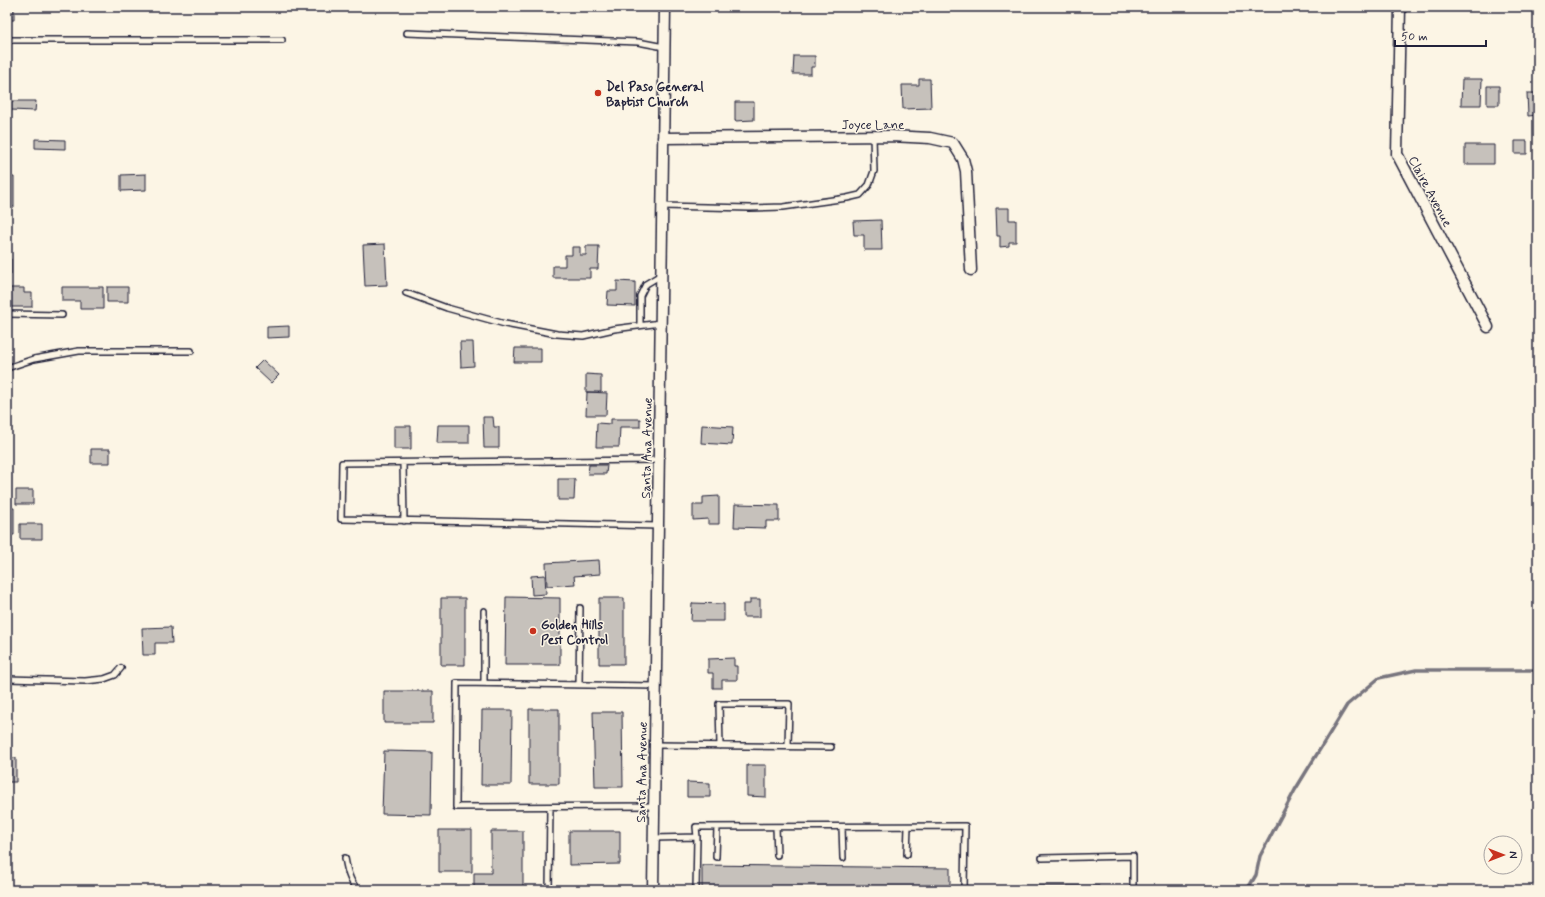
<svg xmlns="http://www.w3.org/2000/svg" width="1545" height="897" font-family="Mynerve,sans-serif">
  <rect width="100%" height="100%" fill="#fcf5e5"/>
  <filter id="ink" filterUnits="userSpaceOnUse"><feTurbulence type="fractalNoise" baseFrequency=".025" numOctaves="2"/><feDisplacementMap in="SourceGraphic" scale="8" xChannelSelector="R" yChannelSelector="G"/><feConvolveMatrix kernelMatrix="1 2 1 2 8 2 1 2 1" color-interpolation-filters="sRGB"/></filter>
  <g filter="url(#ink)">
    <g fill="none" stroke-linecap="round" stroke-linejoin="round">
      <path stroke="#78757e" stroke-width="3.5" d="M1247,890l9,-15 4,-19 35,-66 52,-85 32,-27 37,-8h122"/>
    </g>
    <path fill="#c6c1bb" stroke="#22223b" d="M7,7h7v13h-7z
      M612,7h21v5h-21z
      M794,56h21v11h-4v7h-18z
      M7,68h4v18h-4z
      M919,79h11l1,29 -28,1 -1,-24h17z
      M1462,79h20l-1,26h-20z
      M1487,86h12v19h-12z
      M1527,93h11v22l-10,1z
      M11,101h25l-1,10 -24,-1z
      M735,102h19v18l-19,1z
      M35,139l30,1v9l-30,-1z
      M1515,141h12v13h-12z
      M1465,145h29v19h-29z
      M146,174v16l-25,1v-16z
      M7,177h7v30h-7z
      M996,208h13v12h7v22h-7v4l-9,1v-11h-3z
      M881,220l1,30h-18v-15h-10l-1,-14z
      M385,244l2,41 -22,1 -2,-41z
      M586,246h13l-1,23h-8v9h-37v-12h12v-11h7v-8h8v8h6z
      M7,259h4v15h-4z
      M617,281l18,1v24l-28,-1 1,-14h9z
      M62,287h41v22h-23v-8h-18z
      M107,287h21v15h-21z
      M7,288h17v5h8v14h-25z
      M289,326v11l-22,1v-11z
      M460,342h13l1,24 -13,1z
      M515,348h26v14h-27z
      M263,360l16,15 -8,8 -16,-15z
      M586,374l15,1v17h-15z
      M587,392l20,1 -1,22h-20z
      M483,417h10l1,10h5v21h-15z
      M611,419h29v8h-20l-1,20h-23l1,-24 14,1z
      M438,425h31v18h-32z
      M702,425l31,2 -1,18 -31,-2z
      M394,426h17v23h-17z
      M91,449h19v14h-19z
      M589,465h18l-1,9h-18z
      M558,479h17l-1,21h-16z
      M16,490h17v14h-17z
      M719,496v28h-11v-5l-15,1v-15h10v-8z
      M735,504l44,1v16h-13v7l-32,-1z
      M7,508h7v27h-7z
      M20,524h22v15h-22z
      M599,560l1,14 -26,2 1,8 -28,2 -1,-23z
      M545,575l1,19 -14,1 -1,-19z
      M506,597l54,1v67h-55z
      M441,598h24v67h-24z
      M599,598h25v66h-25z
      M750,599h10v18h-17v-13h7z
      M692,603l32,1v17h-33z
      M171,627l1,16h-17v12h-12l-1,-27z
      M734,658v8h3v14h-15v8h-9v-15h-5v-14z
      M384,691h49v32h-49z
      M529,709h30v75h-30z
      M482,710h30l-1,75h-30z
      M593,712h29l1,75h-28z
      M384,751l48,1 -1,63 -49,-1z
      M7,758h9v24h-9z
      M747,765h19v32l-19,-1z
      M687,782l23,1v14h-23z
      M439,830h33v42h-33z
      M491,831h32v59h-49v-17h17z
      M569,831h51v33l-51,1z
      M702,865l248,3v22h-248z
      M1015,886h84v4h-84z"/>
    <g fill="none" stroke-linecap="round" stroke-linejoin="round">
      <defs>
        <path id="lane" d="M407,33l231,9 26,5
          M7,40h275
          M662,206l88,2 33,-1 64,-9 13,-3 9,-10 5,-14 -1,-35
          M406,293l41,15 58,16 52,10 26,2 31,-7 47,-6
          M7,314l55,1
          M640,325v-29l6,-12 15,-9
          M7,368l27,-9 45,-8h112
          M403,463l1,58
          M658,526l-317,-7 1,-56 317,-3
          M484,611v72
          M7,679l78,2 19,-2 11,-4 6,-7
          M579,685l1,-77
          M655,745l176,2
          M720,746l-1,-42h70l-1,42
          M654,806l-198,1 1,-124 199,3
          M776,827l1,28
          M842,827l1,31
          M697,837l-1,-10 269,-1 -1,64
          M654,838l43,-1 -1,53
          M907,854l1,-27
          M716,857l1,-30
          M345,858c2,11 4,23 13,32
          M1042,858l91,-2v34
          M549,890l1,-83"/>
        <path id="street" d="M1400,7l-3,147 91,173
          M663,138l228,-2 39,2 23,5 10,16 3,12 5,99
          M653,890l12,-883"/>
      </defs>
      <use href="#lane" stroke="#22223b" stroke-width="8"/>
      <use href="#street" stroke="#22223b" stroke-width="13"/>
      <use href="#lane" stroke="#fcf5e5" stroke-width="5"/>
      <use href="#street" stroke="#fcf5e5" stroke-width="10"/>
    </g>
  </g>
  <g fill="#c8321e" stroke="#fcf5e5" stroke-width="1.5">
    <circle cx="598" cy="93" r="4"/>
    <circle cx="533" cy="631" r="4"/>
  </g>
  <g text-anchor="middle" stroke-width="3" stroke-linejoin="round" paint-order="stroke">
    <g font-size="13" font-weight="bold" fill="#22223b" stroke="#fcf5e5" text-anchor="start">
      <text x="606" y="91">Del Paso General<tspan x="606" dy="15">Baptist Church</tspan></text>
      <text x="541" y="629">Golden Hills<tspan x="541" dy="15">Pest Control</tspan></text>
    </g>
    <g font-size="13" fill="#22223b" stroke="#fcf5e5">
      <text x="873" y="129">Joyce Lane</text>
      <text transform="translate(1431 191) rotate(62)" y="5">Claire Avenue</text>
      <text transform="translate(646 448) rotate(-89)" y="5">Santa Ana Avenue</text>
      <text transform="translate(641 772) rotate(-89)" y="5">Santa Ana Avenue</text>
    </g>
  </g>
  <rect width="1545" height="897" fill="none" stroke="#fcf5e5" stroke-width="24"/>
  <rect x="12" y="12" width="1521" height="873" fill="none" stroke="#22223b" stroke-width="1.5" filter="url(#ink)"/>
  <g transform="translate(1503 855) rotate(90)"><circle r="19" fill="#fcf5e5" stroke="#a5a1a1"/>
  <path d="M0-3L7 15L0 10L-7 15Z" fill="#c8321e"/>
  <text y="-6" font-size="11" font-weight="bold" text-anchor="middle" fill="#22223b">N</text>
  </g>
  <path d="M1395 40v6h91v-6" fill="none" stroke="#22223b" stroke-width="2"/>
  <text x="1401" y="40" font-size="12" fill="#22223b" stroke="#fcf5e5" stroke-width="3" paint-order="stroke">50 m</text>
</svg>
